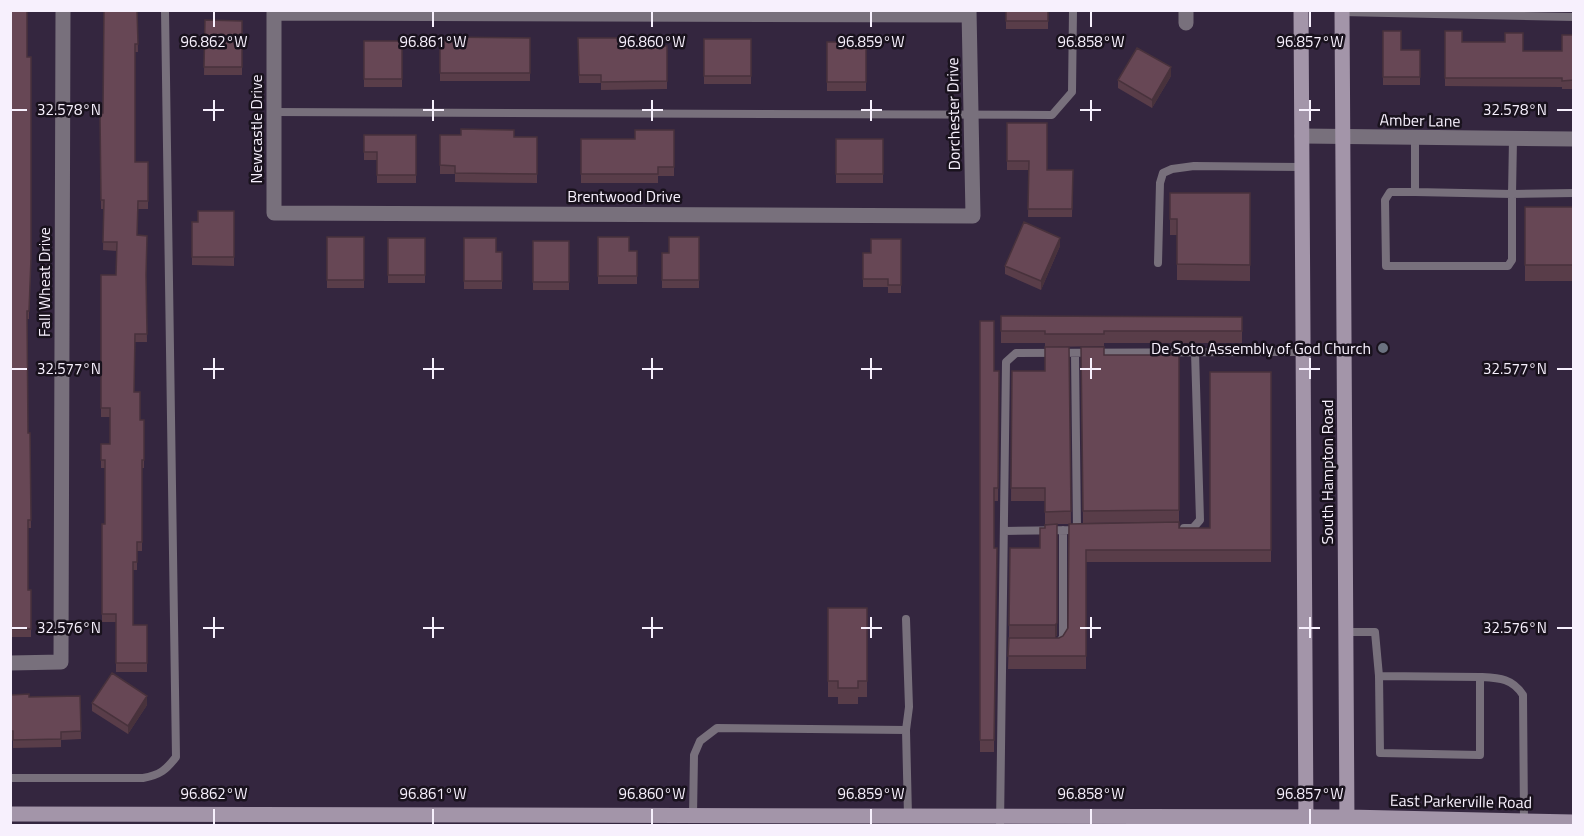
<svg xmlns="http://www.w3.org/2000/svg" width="1584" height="836" font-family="'Titillium Web',sans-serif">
  <rect width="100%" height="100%" fill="#34263f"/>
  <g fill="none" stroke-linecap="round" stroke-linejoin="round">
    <path stroke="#78707c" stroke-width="8" d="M1342,12l232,5
      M274,112l778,3 20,-23 1,-82
      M1415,138v54l97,2 1,-55
      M1415,192h-25l-5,8 1,66h122l4,-6v-66l62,-1
      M1158,263l2,-80 3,-10 9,-4 22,-3 108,1
      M1075,353l2,177
      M1184,528h9l7,-8 -5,-168
      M1004,531l74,-1
      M1346,632h29l4,44 1,77 100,2v-78c19,1 32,1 43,18l1,126
      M1059,643l4,-6v-107
      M1379,676l101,1
      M906,730l2,86
      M10,778h133c17,-3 23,-8 33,-21l-11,-747
      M693,816l1,-61 6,-14 17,-13 189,2 3,-23 -3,-88
      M1000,826l6,-464 10,-9 287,-1"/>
    <path stroke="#78707c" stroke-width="15" d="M274,10v203l699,3 -4,-206
      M274,13l695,2
      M1186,23v-13
      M1302,136l272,3
      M10,663l51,-1 2,-652"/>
    <path stroke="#a395a9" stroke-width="15" d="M1301,10l5,816
      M1342,10l5,816
      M10,814l1338,3 226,5"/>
  </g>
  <path fill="#593d49" d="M10,10l17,47h4l-2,262h-2l1,114h2l1,95h-3v62h3v47h-21z
    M137,10l1,42h-3v110h13v47h-10l-1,26 9,44 1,63h-12l-1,50 6,28h4v48h-2v83h-5v19h-4v55h14v47h-31v-50h-14v-98h3v-56h-4v-24h9v-27h-9v-142h15l1,-24 -14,-1 1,-41h-3l-1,-88z
    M1006,10h42v19h-42z
    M205,20l37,1v54h-38z
    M1383,31l18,19h19v35h-37z
    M1445,31l17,11 61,9h39l12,-16v54h-12v-2l-117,-1z
    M440,37l90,1v43h-90z
    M578,38l73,8h16v43l-66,1v-7h-22z
    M704,39h47v45h-47z
    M364,41h38v46h-38z
    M827,42h39v49h-39z
    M1171,76l-19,32 -34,-20v-8z
    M1007,123l40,47h26l-1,47h-44l1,-47h-22z
    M674,130v46h-16v7h-77v-44h54z
    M364,135h52v48h-39v-23h-13z
    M440,135l97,2v46l-82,-1v-8h-15z
    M836,139h47v44h-47z
    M1170,193h80v88l-73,-1v-45h-7z
    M1525,207h49v74h-49z
    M234,211v55l-42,-1v-43h6z
    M327,237h37v51h-37z
    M598,237l31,14h8v33h-39z
    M699,237v51h-37v-35h7z
    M388,238h37v45h-37z
    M464,238l32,14h6v37h-38z
    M901,239v54h-13v-6h-25v-34h8z
    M533,241h36v49h-36z
    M1060,246l-19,44 -36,-16v-8z
    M1001,316l241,1v26h-138v3l-59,1v-4h-44z
    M980,321l14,50h5l-1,130h-4v251h-14z
    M1069,347l2,177h-26v-23h-34l1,-130h33z
    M1081,347l23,8h75v167l-96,1z
    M1271,372v190h-185v107h-78l1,-31h50l4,-2 5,-8 1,-104 110,4h31z
    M1010,548h30l17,87 -2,3h-46z
    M828,608h39v89h-9v7h-20v-7h-10z
    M10,695l19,2 51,-1 1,43 -20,1v7l-48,1v-8h-3z
    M92,703l55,2 -19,29 -36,-23z"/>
  <path fill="#48323c" d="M1171,67v9l-19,32v-8z
    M1060,238v8l-19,44v-9z
    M1057,623v12l-2,3v-13z
    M147,696v9l-19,29v-8z"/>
  <path fill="#674755" stroke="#48323c" stroke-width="1.5" d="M10,10h17v47h4v201l-2,53h-2l1,122h2l1,87h-3v70h3v39h-21z
    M104,10h33l1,34h-3v118h13v39h-10l-1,34 10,1 -1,39 1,59h-12l-1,58h6v28h4v40h-2v82h-5v20h-4v63h14v38h-31v-49h-14v-90h3v-64h-4v-16h9v-36h-9v-133h15l1,-33h-14l1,-42h-3l-1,-87h3z
    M1006,10h42v11h-42z
    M205,20l37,1v46h-38z
    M1383,31h18v19h19v27h-37z
    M1445,31h17v11h43v-9h18v18h39v-16h12v45l-12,1v-3h-117z
    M440,37l90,1v35h-90z
    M578,38h73v8h16v35l-66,1v-7h-22z
    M704,39h47v37h-47z
    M364,41h38v38h-38z
    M827,42h39v40h-39z
    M1137,48l34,19 -19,33 -34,-20z
    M1007,123h40v47h26l-1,39h-44l1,-48h-22z
    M461,129l53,1v7h23v37l-82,-1v-7l-15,-1v-30h21z
    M635,130h39v37h-16v7h-77v-35h54z
    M364,135h52v40h-39v-23h-13z
    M836,139h47v35h-47z
    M1170,193h80v72l-73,-1v-45h-7z
    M1525,207h49v58h-49z
    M198,211h36v46h-42v-35h6z
    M1024,222l36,16 -19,43 -36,-15z
    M327,237h37v43h-37z
    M598,237h31v14h8v25h-39z
    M669,237h30v43h-37v-27h7z
    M388,238h37v37h-37z
    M464,238h32v14h6v29h-38z
    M871,239h30v46h-13v-6h-25v-26h8z
    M533,241h36v41h-36z
    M1001,316l241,1v14h-138v3h-59v-3h-44z
    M980,321h14v50h5l-1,117h-4v60h3l-3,192h-14z
    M1045,347h24l2,164 -26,1v-24h-34l1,-117h33z
    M1081,347h23v8h75v155l-96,1z
    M1210,372h61v178h-185v106h-78l1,-18h50l4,-2 5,-8 1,-104 110,-2v6h31z
    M1057,524v99l-2,2h-46l1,-77h30v-20h5v-3z
    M828,608h39v73h-9v7h-20v-7h-10z
    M112,673l35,23 -19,30 -36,-23z
    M29,694v3l51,-1 1,35 -20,1v7l-48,1v-9h-3v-36z"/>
  <path fill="none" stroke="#f7f0fd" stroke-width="2" d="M214,12v15M433,12v15M652,12v15M871,12v15M1091,12v15M1310,12v15M214,100v21M433,100v21M652,100v21M871,100v21M1091,100v21M1310,100v21M12,110h15M203,110h21M423,110h21M642,110h21M861,110h21M1080,110h21M1299,110h21M1557,110h15M214,358v21M433,358v21M652,358v21M871,358v21M1091,358v21M1310,358v21M12,369h15M203,369h21M423,369h21M642,369h21M861,369h21M1080,369h21M1299,369h21M1557,369h15M214,617v21M433,617v21M652,617v21M871,617v21M1091,617v21M1310,617v21M12,628h15M203,628h21M423,628h21M642,628h21M861,628h21M1080,628h21M1299,628h21M1557,628h15M214,809v15M433,809v15M652,809v15M871,809v15M1091,809v15M1310,809v15"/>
  <circle fill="#6b7280" stroke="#19121d" stroke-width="2" cx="1383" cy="348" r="6"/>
  <g text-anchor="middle" stroke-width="5" stroke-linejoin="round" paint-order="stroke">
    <g font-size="16" fill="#f7f0fd" stroke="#19121d">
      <text transform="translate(953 114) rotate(-91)" y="6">Dorchester Drive</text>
      <text transform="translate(1420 120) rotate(1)" y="6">Amber Lane</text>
      <text transform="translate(256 129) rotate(-90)" y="6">Newcastle Drive</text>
      <text x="624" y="202">Brentwood Drive</text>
      <text transform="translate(44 282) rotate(-90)" y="6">Fall Wheat Drive</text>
      <text transform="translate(1327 472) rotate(-90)" y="6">South Hampton Road</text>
      <text transform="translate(1461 801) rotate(1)" y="6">East Parkerville Road</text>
    </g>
    <g font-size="16" fill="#f7f0fd" stroke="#19121d" text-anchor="end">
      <text x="1371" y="354">De Soto Assembly of God Church</text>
    </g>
  </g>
  <g font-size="15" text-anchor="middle" fill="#f7f0fd" stroke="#19121d" stroke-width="5" stroke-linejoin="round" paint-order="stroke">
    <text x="214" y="47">96.862°W</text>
    <text x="433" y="47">96.861°W</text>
    <text x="652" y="47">96.860°W</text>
    <text x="871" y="47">96.859°W</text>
    <text x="1091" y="47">96.858°W</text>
    <text x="1310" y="47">96.857°W</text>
    <text x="69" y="115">32.578°N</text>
    <text x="1515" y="115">32.578°N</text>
    <text x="69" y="374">32.577°N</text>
    <text x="1515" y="374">32.577°N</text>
    <text x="69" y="633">32.576°N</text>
    <text x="1515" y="633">32.576°N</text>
    <text x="214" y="799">96.862°W</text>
    <text x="433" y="799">96.861°W</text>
    <text x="652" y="799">96.860°W</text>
    <text x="871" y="799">96.859°W</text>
    <text x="1091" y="799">96.858°W</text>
    <text x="1310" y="799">96.857°W</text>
  </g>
  <rect width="1584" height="836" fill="none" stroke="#f7f0fd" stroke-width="24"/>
</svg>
